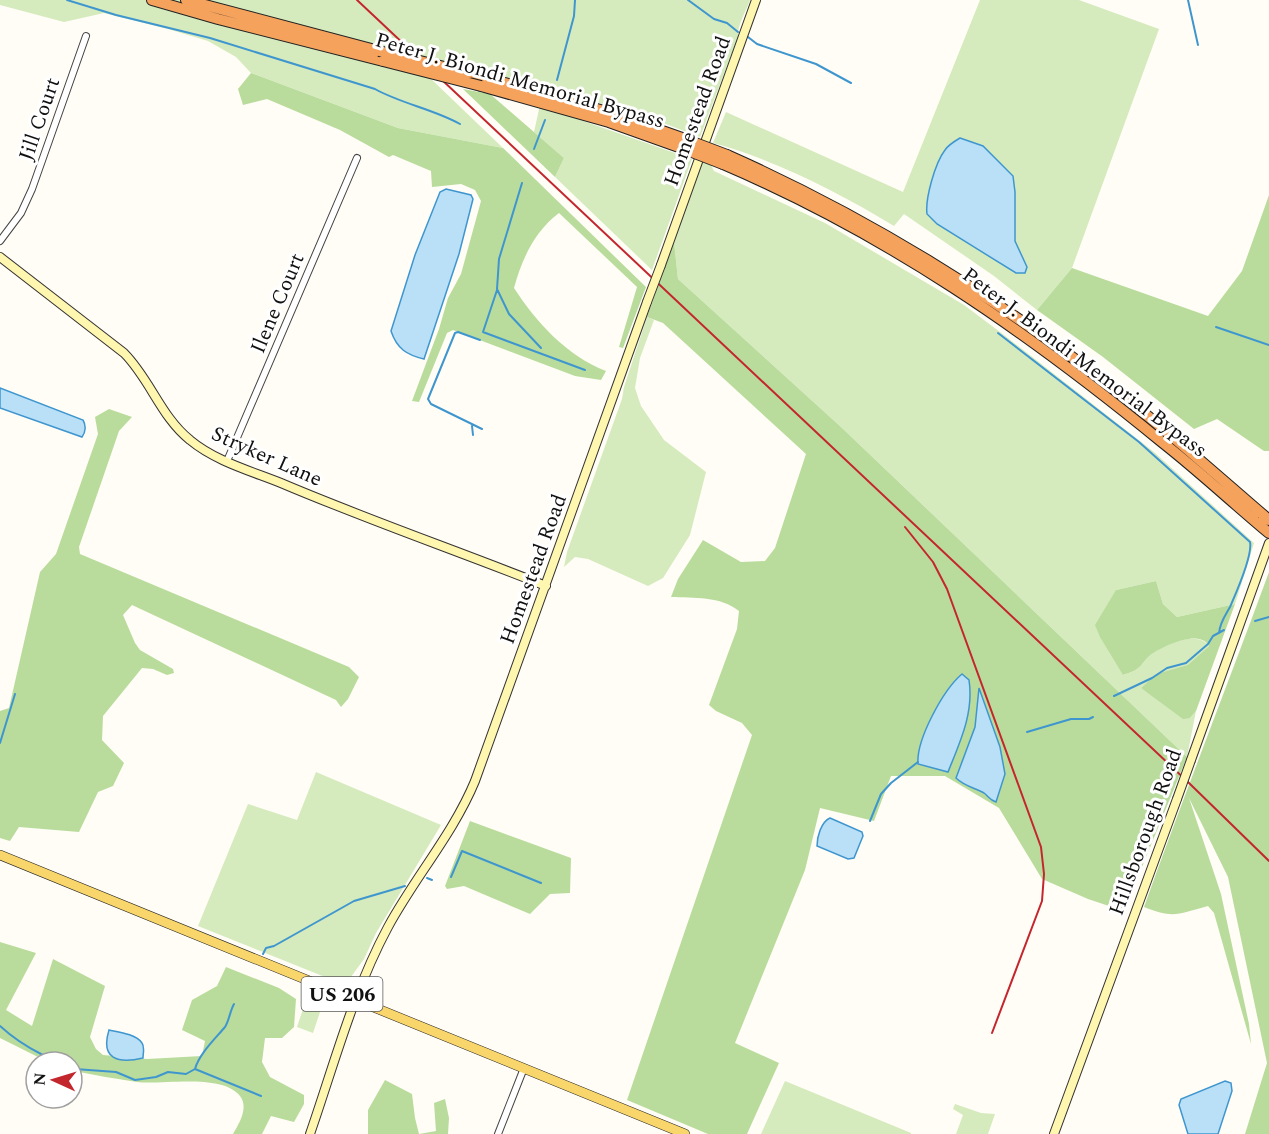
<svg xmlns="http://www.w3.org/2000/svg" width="1269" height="1134" font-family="Spectral,serif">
  <rect width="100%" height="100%" fill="#fffdf5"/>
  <path fill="#d5ebbd" d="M0,0h750c-4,12 -13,25 -12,37l-38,100 -50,-19 -75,-22 -3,21 120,42 -40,111 -97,-93 9,-19 -30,-26 10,-45 -141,-35 100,96 -105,-20 -147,-55 -15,-16 -28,-16 -40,-12 -64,-16 -40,9 -64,-17z
    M980,0h99l80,29 -87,239 -35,42 -43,-34 -90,-62 -10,12c-54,-33 -121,-67 -181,-83l13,-31 177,80z
    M702,162l9,3 3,6 111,52 139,82 40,30 150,117 100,91 -19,61 -58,13 -14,-13 -7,-23 -40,9 -2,69 10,16c3,-2 9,-3 13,-6 6,-4 9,-12 16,-17 13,-8 46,-22 56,-6l-21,20 -32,8 -15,14 49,30 6,-7 -9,46 -346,-330 -163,-148 -4,-37z
    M647,317l7,3 -14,38 -5,30 6,18 23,34 42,32 -16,63 -27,43 -15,8 -60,-27 -13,-2 -11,10 3,-15 55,-153 2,-12z
    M316,772l125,53 -65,108 -12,26 -16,22h-13l-137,-55 50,-122 49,16z
    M306,1000l16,6 -9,27 -16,-6z
    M785,1081l126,52v1h-150z
    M955,1104l26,9 14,1 -7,20h-32l7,-19 -10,-6z"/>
  <path fill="#b9dc9c" d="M251,73l147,55 105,20 143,139 -23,61 -4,-1 18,-60 -78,-74c-25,19 -37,46 -45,75 22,34 53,68 92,83l-5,9 -26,-4 -122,-46 -6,3 -28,69 -7,-1 27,-72 9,-31 13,-24 20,-73 -6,-11 -14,-6 -29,3 -1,-16 -38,-16 -4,2 -49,-27 -73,-31 -24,6 -5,-16z
    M463,89l27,5 74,64 -9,19z
    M1269,195v256h-5l-47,-32 -23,10 -91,-72 -66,-47 35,-42 136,48 34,-45z
    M674,242l4,37 163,148 346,330 -63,154 -36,-12 -46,-20 -43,-71 -54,-32h-54l-17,45 -54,-13 -15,62 -70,173 44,20 -32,71h-39l-81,-34 125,-365 -10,-12 -26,-12 -7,-6 28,-76 2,-18c-18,-15 -46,-13 -68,-14l7,-18 25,-39 38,22 24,-1 10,-13 31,-94 -143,-131 -16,-6z
    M109,409l23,8 -13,14 -40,116 1,7 269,113 10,10 -11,22 -7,8 -5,-7 -204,-95 -9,10 12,28 5,7 33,19 1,4 -7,2 -14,-6 -11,-1 -39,48 -1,24 22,23 -11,23 -15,6 -19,40 -60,-5 -9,14 -10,-3v-127l9,-3 31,-136 16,-18 42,-120 -3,-17z
    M1269,572v562h-24l22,-71 -39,-186 -39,-79 32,96 28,130 2,20 -37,-131 -6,-7c-30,8 -34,13 -64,1 40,-112 84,-223 125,-335z
    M1156,581l7,23 14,13 58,-13 -39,107 -6,7 -7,1 -42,-31 15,-14 32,-9 21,-19c-9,-17 -43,-1 -56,7 -7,4 -10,12 -16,16 -4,3 -10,4 -14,6l-23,-38 -5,-12 21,-35z
    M470,821l101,37 -1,35 -20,1 -20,20 -66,-28 -17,3 -2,-3z
    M0,942l36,11 -30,57 26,16 21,-67 52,27 -15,51 6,12 7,6 44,4 55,-3 3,-15 -23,-11 10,-30 25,-14 9,-19 53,21 17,11 -2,28 -12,11h-17l-3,24 8,15 34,18v9l-10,18 -23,-6 -9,18h-29c6,-11 16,-26 7,-38 -18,-23 -77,-11 -103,-14 -21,-3 -42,-7 -63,-11h-2v-9h-24l-48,-24z
    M385,1080l27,14 3,24 4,16 17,-3 -2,-28 11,-4 4,19 -1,16h-80v-24z"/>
  <path fill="#b9e0f7" stroke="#3f96cf" stroke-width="1.5" d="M960,138l23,8 30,30 2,16v49l12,26 -2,6h-9l-79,-49 -10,-10c-2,-15 8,-51 18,-64 3,-5 10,-9 15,-12z
    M446,189l25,6 2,4 -14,55 -35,105c-17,-4 -27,-10 -33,-28l24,-76 25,-63z
    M0,388l83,32c3,5 3,12 -1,17l-82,-29z
    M962,674l7,6c5,33 -9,62 -21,92l-30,-8c-2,-24 25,-74 44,-90z
    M979,688l21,59 5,27 -9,28c-6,-2 -7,-5 -12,-9 -9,-5 -20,-7 -28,-15l19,-51z
    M830,818l32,14 1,4 -9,22 -6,1 -31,-13c0,-9 4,-24 13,-28z
    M109,1030c9,2 27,4 33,13 3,4 1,10 1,15 -25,6 -43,1 -34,-28z
    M1225,1081l6,2 1,8 -14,43h-30l-9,-29 2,-6z"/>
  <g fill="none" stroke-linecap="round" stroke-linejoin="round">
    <path stroke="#3f96cf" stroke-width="2" d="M67,0l49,15 94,23 165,51c27,15 58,20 85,35
      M688,0l26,19 13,4 11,9
      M1188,0l10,45
      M748,37l9,7 59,20 35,19
      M557,80l17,-64 1,-16
      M534,149l11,-29
      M522,183l-23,76 -2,30 12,25 32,34
      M497,290l-14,42 102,38
      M1216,327l53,18
      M998,333l141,109 111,100c3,14 -14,51 -20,65 -5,9 -10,15 -11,26
      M480,340l-22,-8 -3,1 -27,66 3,5 51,25
      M472,426l1,9
      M1255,621l14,-4
      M1114,696l38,-18 15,-10 19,-5 22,-19 5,-8 11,-6
      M1027,732l44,-13h18l4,-2
      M0,743l15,-49
      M870,821l11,-27 10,-11 27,-21
      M451,877l11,-26 79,32
      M427,878l5,2
      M263,954l3,-6 8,-2 80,-45 51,-15
      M0,1026c13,12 25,20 41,28 6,3 10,7 17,8
      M72,1064l3,5 41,3 19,8 21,-3 12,-5 18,2 9,-5 66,27
      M195,1069c4,-15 20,-30 30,-42 4,-6 5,-16 9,-23"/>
    <defs>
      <path id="street" d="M0,241l21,-28 11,-24 54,-153
        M227,461l130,-303
        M498,1134l26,-66"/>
      <path id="secondary" d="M0,257l124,96c26,26 37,64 66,87 25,21 61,31 91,43 87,37 177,68 265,103
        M661,265l95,-265
        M1191,760l78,-217
        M310,1134c24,-69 43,-142 78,-207 27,-50 65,-93 87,-146l172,-479
        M1054,1134l123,-335"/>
      <path id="primary" d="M0,855l685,279"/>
      <path id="highway" d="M152,0l66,19 165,42
        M186,0l193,51
        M469,73l142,40 71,25
        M481,86l128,36 70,25
        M727,155c124,55 236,122 345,202 69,50 133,108 197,163
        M723,164c164,70 301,165 439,278 37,29 71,61 107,91"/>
    </defs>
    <use href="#street" stroke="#444" stroke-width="8"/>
    <use href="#secondary" stroke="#333" stroke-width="10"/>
    <use href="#primary" stroke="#222" stroke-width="10"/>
    <use href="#highway" stroke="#222" stroke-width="12"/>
    <use href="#street" stroke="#fff" stroke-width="6"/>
    <use href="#secondary" stroke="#fff6b0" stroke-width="8"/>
    <use href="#primary" stroke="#f9d66b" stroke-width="9"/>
    <use href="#highway" stroke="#f5a25d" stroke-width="10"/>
    <path stroke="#c4262e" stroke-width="2" d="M357,0l832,783 80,78
      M905,527l28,35 14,27 94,258 3,27 -2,27 -50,132"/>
    <defs>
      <path id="secondary-bridge" d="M647,302l14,-37
        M1177,799l14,-39"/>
      <path id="highway-bridge" d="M379,51l90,22
        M383,61l98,25
        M682,138l45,17
        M679,147l44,17"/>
    </defs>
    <use href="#secondary-bridge" stroke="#333" stroke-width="10" stroke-linecap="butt"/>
    <use href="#highway-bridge" stroke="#222" stroke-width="12" stroke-linecap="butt"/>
    <use href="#secondary-bridge" stroke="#fff6b0" stroke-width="8"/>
    <use href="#highway-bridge" stroke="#f5a25d" stroke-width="10"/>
  </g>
  <g text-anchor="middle" stroke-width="6" stroke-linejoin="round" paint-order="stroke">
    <rect fill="#fff" stroke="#585858" stroke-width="1.5" x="301.5" y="977" width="81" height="34" rx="4.5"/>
    <g font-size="20" font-weight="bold" fill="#111">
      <text x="342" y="1001">US 206</text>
    </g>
    <g font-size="21" fill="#111" stroke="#fff">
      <text transform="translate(520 80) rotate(16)" y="7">Peter J. Biondi Memorial Bypass</text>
      <text transform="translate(697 111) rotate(-70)" y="7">Homestead Road</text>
      <text transform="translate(39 119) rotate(-71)" y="7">Jill Court</text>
      <text transform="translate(277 303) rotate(-67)" y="7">Ilene Court</text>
      <text transform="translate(1085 362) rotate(37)" y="7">Peter J. Biondi Memorial Bypass</text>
      <text transform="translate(267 456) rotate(24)" y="7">Stryker Lane</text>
      <text transform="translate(533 569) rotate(-70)" y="7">Homestead Road</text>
      <text transform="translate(1145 832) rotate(-70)" y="7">Hillsborough Road</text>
    </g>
  </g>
  <g transform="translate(54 1080) rotate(274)"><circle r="28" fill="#ffffff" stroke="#a0a0a0" stroke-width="1.5"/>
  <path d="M0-4.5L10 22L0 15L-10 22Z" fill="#c4262e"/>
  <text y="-9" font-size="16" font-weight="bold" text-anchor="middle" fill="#111111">N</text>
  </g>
</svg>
